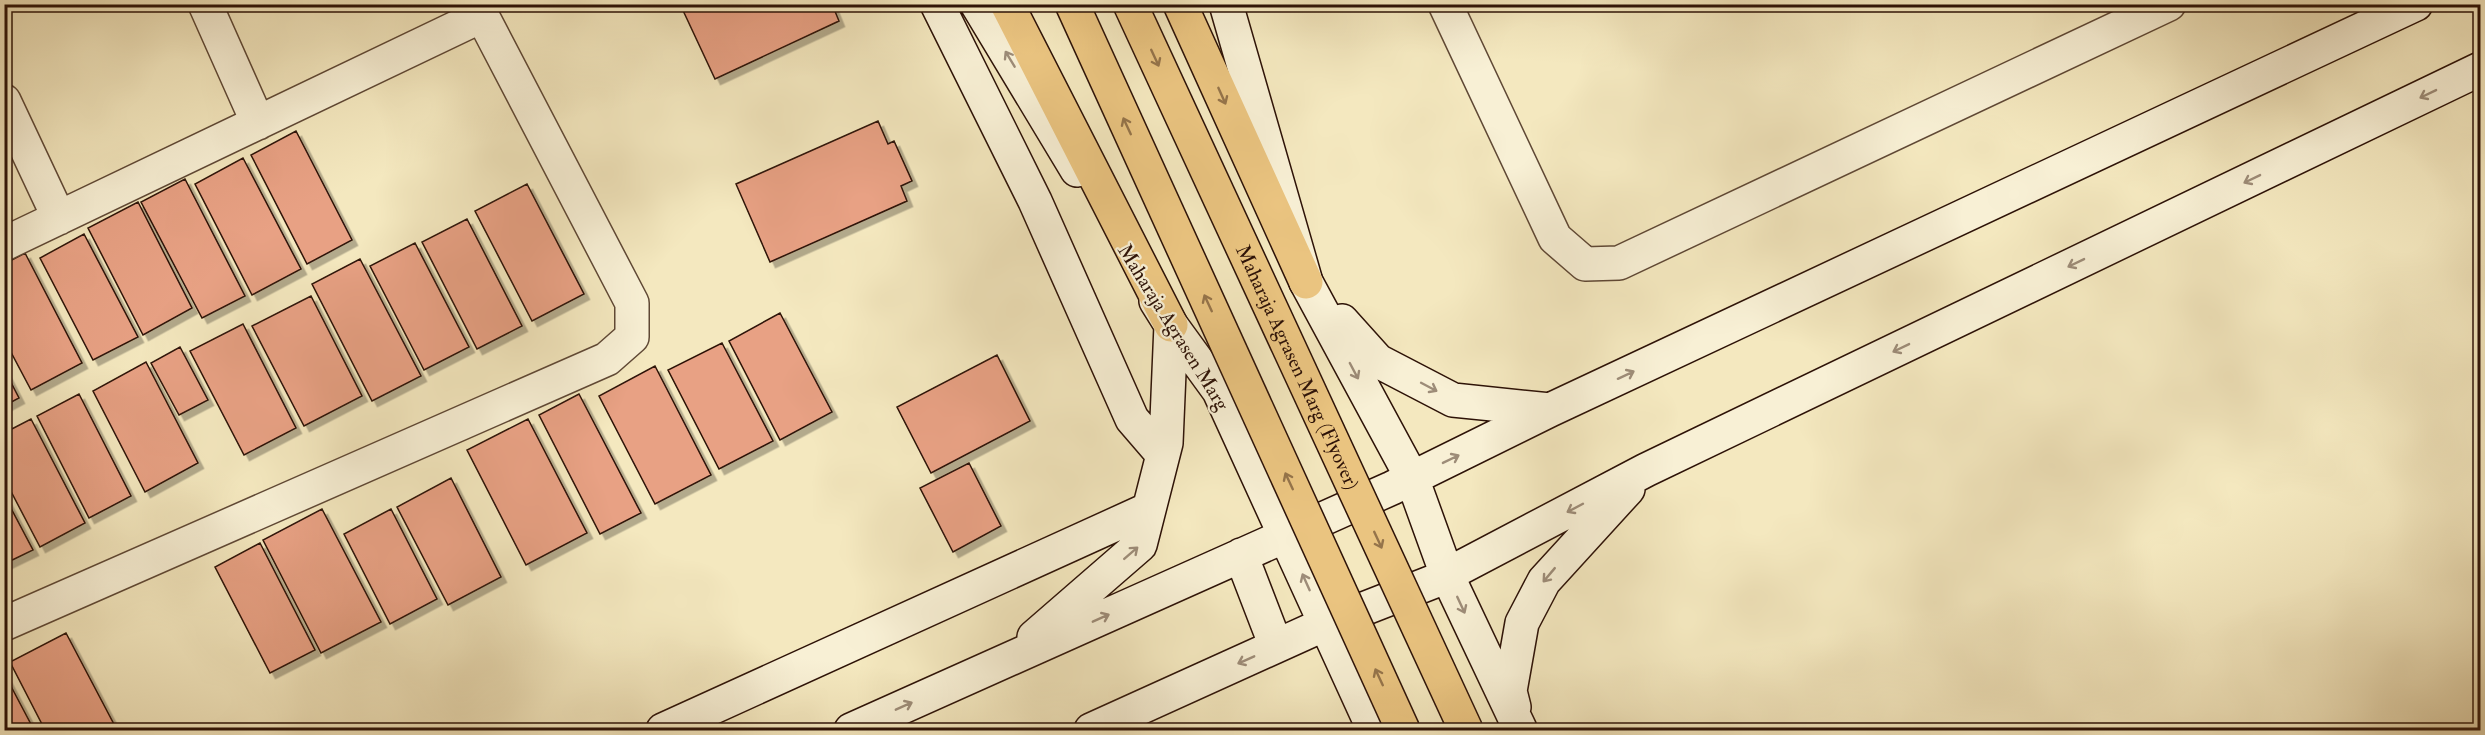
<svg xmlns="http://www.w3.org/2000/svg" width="2485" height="735" font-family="'IM FELL Double Pica',serif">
  <defs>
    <filter id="shadow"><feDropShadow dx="5.5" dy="5.5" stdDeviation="0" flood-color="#0004"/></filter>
  </defs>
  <rect width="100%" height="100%" fill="#f4e8bf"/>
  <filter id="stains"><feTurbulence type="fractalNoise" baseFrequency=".00333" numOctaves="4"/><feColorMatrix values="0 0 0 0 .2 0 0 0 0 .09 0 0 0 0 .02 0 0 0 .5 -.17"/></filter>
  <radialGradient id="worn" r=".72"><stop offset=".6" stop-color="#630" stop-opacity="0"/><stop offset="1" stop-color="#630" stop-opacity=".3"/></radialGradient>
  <path fill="#e8a184" stroke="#2d1207" stroke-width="1.5" filter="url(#shadow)" d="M680,4h152l7,17 -124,58z
    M878,121l10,23 6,-3 18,40 -11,5 6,15 -137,61 -34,-78z
    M296,131l56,109 -45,24 -56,-109z
    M243,158l58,111 -49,26 -57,-111z
    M185,179l60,117 -43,22 -61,-116z
    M527,184l57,110 -52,27 -57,-110z
    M138,202l54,106 -49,27 -55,-107z
    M467,219l55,107 -45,23 -55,-107z
    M84,234l54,103 -45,23 -53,-102z
    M415,243l54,104 -45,23 -54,-104z
    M25,253l57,110 -51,27 -27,-51v-75z
    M360,259l61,117 -49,25 -60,-117z
    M311,296l51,100 -58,30 -52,-100z
    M780,313l52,99 -52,28 -51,-99z
    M243,324l53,104 -52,27 -54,-104z
    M722,343l51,98 -54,28 -51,-99z
    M180,347l28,53 -29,15 -28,-52z
    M997,355l33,66 -99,52 -34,-66z
    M146,362l52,101 -53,29 -52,-101z
    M655,366l56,109 -56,29 -56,-108z
    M4,369l15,29 -15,8z
    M79,394l52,102 -42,22 -52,-102z
    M579,394l62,119 -41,21 -61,-119z
    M31,419l54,104 -45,24 -36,-69v-45z
    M528,419l59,114 -61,32 -59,-115z
    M969,463l32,63 -48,26 -33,-64z
    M451,478l50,99 -53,28 -51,-98z
    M4,495l29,55 -29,14z
    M322,509l59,113 -60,31 -58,-113z
    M391,509l46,90 -47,25 -46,-90z
    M260,543l55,107 -45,23 -55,-106z
    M66,633l51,97h-72l-35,-68z
    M4,673l30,57h-30z"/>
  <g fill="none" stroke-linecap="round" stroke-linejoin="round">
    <defs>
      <path id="street" d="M205,4l53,119
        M1445,4l110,234 30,26 34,-1 550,-259
        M4,101l55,117
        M4,244l477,-228
        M4,624l603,-265 25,-22v-34l-156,-299"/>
      <path id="secondary" d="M937,4l98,197 97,218 31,36
        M977,4l100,166
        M1226,4l80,278 106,196 35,97 73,154
        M1156,301l15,24 48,66 155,339
        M1342,321l36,40 75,39 97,10
        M1241,555l35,91
        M1034,637l106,-92 26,-102 5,-118
        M1514,707l-4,-16 12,-68 22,-42 84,-92
        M663,730l486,-221
        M851,730l541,-242 158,-78 866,-406
        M1091,730l234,-106 110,-43 211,-111 834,-401"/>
      <path id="primary" d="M1007,4l164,321
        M1180,4l126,278"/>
    </defs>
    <use href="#street" stroke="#5f4835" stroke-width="36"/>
    <use href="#secondary" stroke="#2d1207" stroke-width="36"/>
    <use href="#primary" stroke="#2d1207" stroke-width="36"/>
    <use href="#street" stroke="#f8f0d5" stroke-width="33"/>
    <use href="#secondary" stroke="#f8f0d5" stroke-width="33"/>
    <use href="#primary" stroke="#eac480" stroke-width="33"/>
    <defs>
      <g id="primary-bridge">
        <path d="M1072,4l331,726"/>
        <path id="s1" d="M1130,4l336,726"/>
      </g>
    </defs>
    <use href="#primary-bridge" stroke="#2d1207" stroke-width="36" stroke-linecap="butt"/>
    <use href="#primary-bridge" stroke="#eac480" stroke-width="33"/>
  </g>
  <defs><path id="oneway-shaft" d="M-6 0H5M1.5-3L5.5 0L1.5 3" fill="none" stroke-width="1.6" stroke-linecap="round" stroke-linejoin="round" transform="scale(1.5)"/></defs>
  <g stroke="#95744a">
    <use href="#oneway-shaft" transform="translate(1155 58) rotate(65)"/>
    <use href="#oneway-shaft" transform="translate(1222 96) rotate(66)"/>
    <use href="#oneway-shaft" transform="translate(1127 126) rotate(-115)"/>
    <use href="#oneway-shaft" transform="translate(1208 303) rotate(-115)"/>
    <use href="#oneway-shaft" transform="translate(1289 481) rotate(-115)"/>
    <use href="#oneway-shaft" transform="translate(1378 540) rotate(65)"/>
    <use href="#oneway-shaft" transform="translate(1379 677) rotate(-115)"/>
  </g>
  <g stroke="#9d8c78">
    <use href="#oneway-shaft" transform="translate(1010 59) rotate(-121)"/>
    <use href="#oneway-shaft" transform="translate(2428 94) rotate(154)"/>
    <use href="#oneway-shaft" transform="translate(2252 179) rotate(154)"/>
    <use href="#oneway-shaft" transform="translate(2076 263) rotate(154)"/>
    <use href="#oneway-shaft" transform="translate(1901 348) rotate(154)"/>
    <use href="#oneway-shaft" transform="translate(1354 371) rotate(62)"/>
    <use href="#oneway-shaft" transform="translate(1626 375) rotate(-25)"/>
    <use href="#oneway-shaft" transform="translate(1429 387) rotate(28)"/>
    <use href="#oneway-shaft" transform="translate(1451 459) rotate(-26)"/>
    <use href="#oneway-shaft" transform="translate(1575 508) rotate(152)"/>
    <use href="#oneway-shaft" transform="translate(1131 553) rotate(-41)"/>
    <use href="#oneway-shaft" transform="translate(1549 575) rotate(130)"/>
    <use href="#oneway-shaft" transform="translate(1306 582) rotate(-114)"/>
    <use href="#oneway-shaft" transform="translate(1461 605) rotate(65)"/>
    <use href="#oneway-shaft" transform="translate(1101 618) rotate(-24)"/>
    <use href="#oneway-shaft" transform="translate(1246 660) rotate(156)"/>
    <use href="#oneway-shaft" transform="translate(904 706) rotate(-24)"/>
  </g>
  <g text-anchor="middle" stroke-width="4.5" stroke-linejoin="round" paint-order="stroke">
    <g font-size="20" fill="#2d1207" stroke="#f8f0d5">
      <text transform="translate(1174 327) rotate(58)" y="7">Maharaja Agrasen Marg</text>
      <text dy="7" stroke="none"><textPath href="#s1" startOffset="400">Maharaja Agrasen Marg (Flyover)</textPath></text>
    </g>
  </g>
  <rect width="2485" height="735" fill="none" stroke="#f4e8bf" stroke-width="24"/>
  <rect x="6" y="6" width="2473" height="723" fill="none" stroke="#2d1207" stroke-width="3"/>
  <rect x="12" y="12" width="2461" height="711" fill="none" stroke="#2d1207" stroke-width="1.5"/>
  <rect width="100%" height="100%" filter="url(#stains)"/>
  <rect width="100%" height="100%" fill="url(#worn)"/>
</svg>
